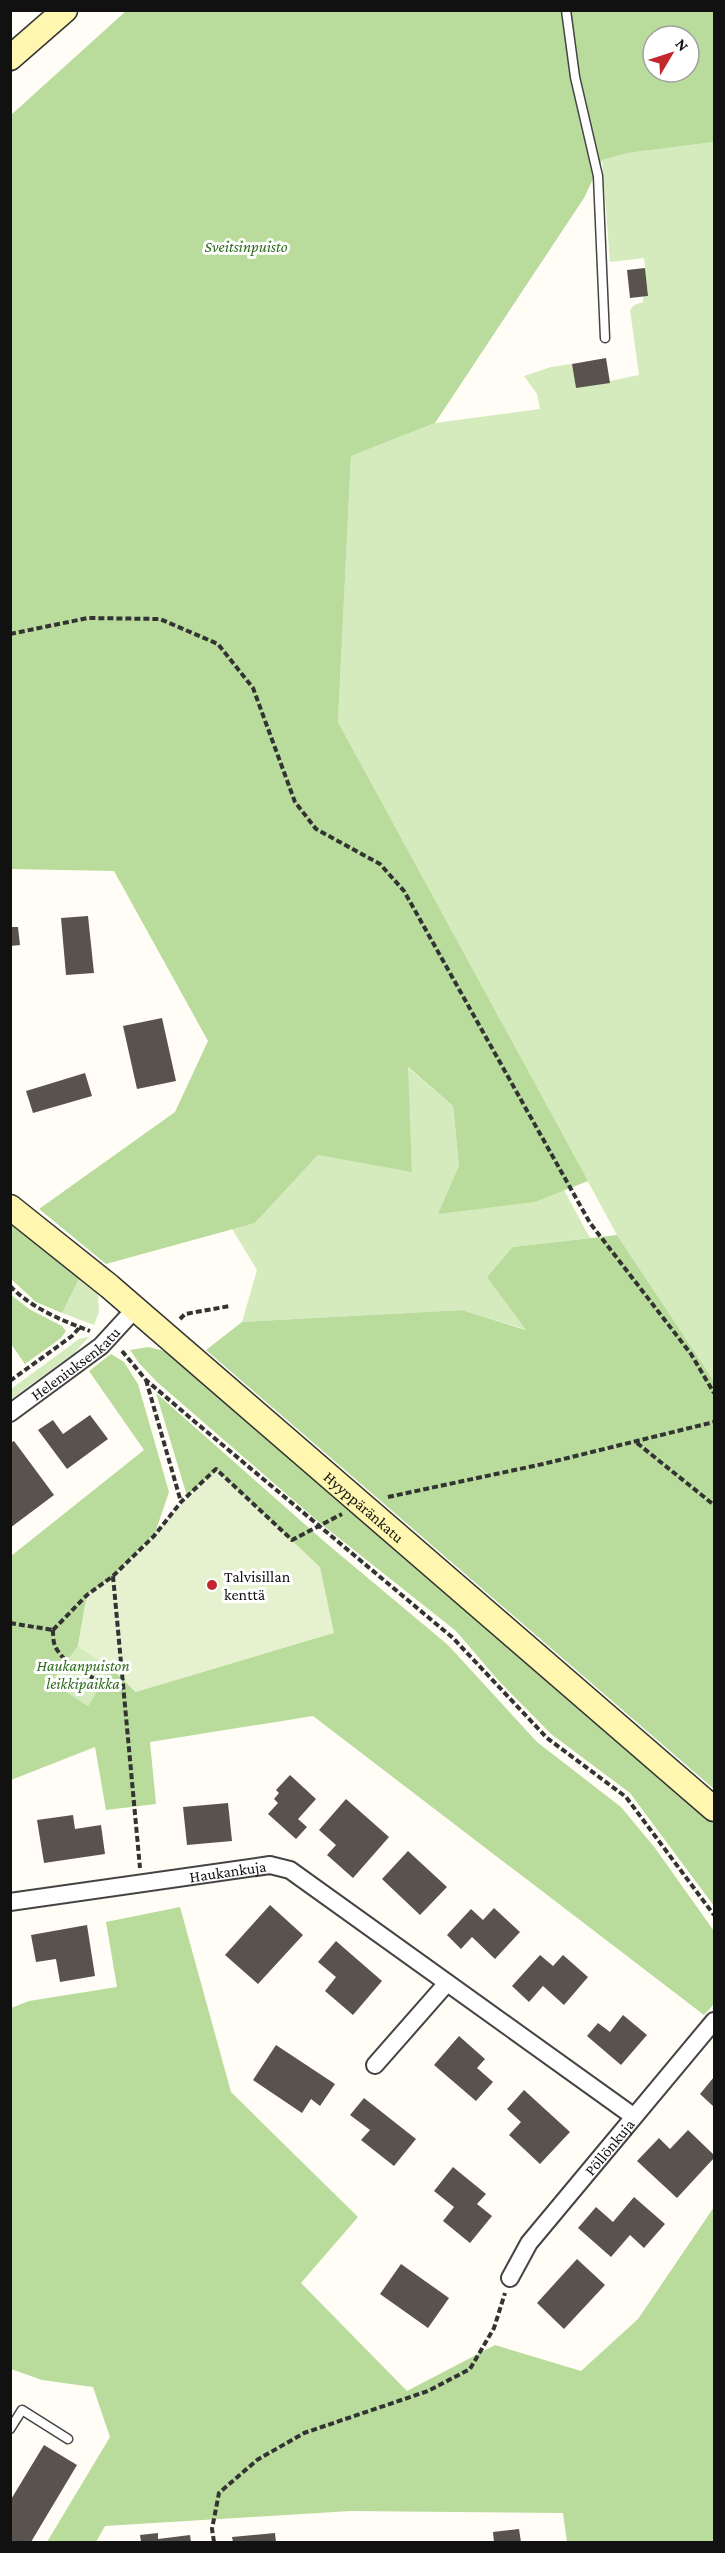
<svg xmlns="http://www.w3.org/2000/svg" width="725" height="2553" font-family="'Crimson Pro',serif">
  <rect width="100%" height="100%" fill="#fffdf5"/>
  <path fill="#d5ebbd" d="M714,142v1239l-97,-146 -279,-513 13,-266 84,-33 105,-14 -3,-15 -13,-18 27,-9 21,-3 4,24 63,-13 -9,-65 4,-5 9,-3v-5l5,-1 -4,-38 -34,4 -8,-102 26,-7z
    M407,1067l46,39 6,60 76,36 29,-12 26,48 -76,9 -27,30 41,53 -66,-20 -220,12 15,-52 -25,-41 23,-6 63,-68 94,16z
    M80,1277l18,16 1,19 -5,13 -32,-12z
    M89,1337l-15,16 -63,46v-10l68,-50z
    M78,1646l33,22 -23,38 -38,-24z"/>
  <path fill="#b9dc9c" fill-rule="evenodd" d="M126,11h588v131l-86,11 -26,7 -18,38 -149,225 -84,33 -13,266 250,459 -53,21 -97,12 21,-48 -6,-60 -45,-39 4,105 -94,-17 -63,68 -149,41 -67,-55 136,-97 33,-71 -94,-170 -103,-2v-754zM653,36h36v36h-36z
    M10,1220l70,57 -18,36 -26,-11 -25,-23z
    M617,1235l97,146v408l-508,-439 36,-28 220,-12 64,20 -39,-53 26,-30z
    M10,1294l19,15 33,17 4,5 -5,7 -36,26 -14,-20z
    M148,1347l13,3 18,10 535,464v82l-84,-113 -79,-59 -53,-54 -42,-49 -136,-108 -163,-141 -18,-19 -9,-13z
    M111,1354l13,8 14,22 31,108 -15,44 -41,40 -26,19 -9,51 -27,36 37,24 23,-38 25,24 81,-223 -30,27 -31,-103 170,150 122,102 89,97 84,65 34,41 59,83v73l-10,11 -391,-299 -163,26 6,62 -50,6 -11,-63 -84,33v-224l133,-106 -55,-79z
    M180,1907l51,185 127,125 -57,66 106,108 88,-46 86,26 57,-52 76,-112v335h-147l-4,-29 -213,-2 -245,15 -9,16h-49l63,-105 -17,-50 -51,-7 -31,-11v-361l18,-7 88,-14 -11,-65z"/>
  <path fill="#e6f2cf" d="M216,1469l104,98 14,66 -198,59 -25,-24 -33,-22 9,-51 26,-19z"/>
  <path fill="#5a524d" d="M645,268l3,28 -18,2 -3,-28z
    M606,358l4,25 -34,5 -4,-24z
    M88,916l6,57 -28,2 -5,-57z
    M10,927h8l2,18 -10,1z
    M162,1018l14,63 -39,8 -14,-63z
    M85,1073l7,23 -59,17 -7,-22z
    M90,1415l18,24 -41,30 -29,-39 15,-10 10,14z
    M14,1441l40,54 -44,33v-85z
    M290,1775l26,24 -18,20 9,8 -11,12 -28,-25 10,-11 -4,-4 5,-6 -3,-3z
    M346,1799l43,38 -36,41 -26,-23 9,-10 -17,-15z
    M228,1803l4,38 -45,4 -4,-38z
    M73,1815l2,14 26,-4 4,29 -61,9 -7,-43z
    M408,1851l39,36 -27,28 -38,-36z
    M270,1905l33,30 -45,49 -33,-29z
    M494,1908l26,24 -25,27 -23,-22 -11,12 -14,-14 24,-26 12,11z
    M87,1925l8,51 -35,6 -4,-23 -20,3 -5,-27z
    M336,1941l46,40 -29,34 -28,-24 11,-14 -18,-15z
    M540,1955l13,11 10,-11 25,22 -24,28 -21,-19 -14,16 -17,-16z
    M623,2015l24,20 -26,30 -34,-29 11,-13 12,9z
    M459,2036l26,23 -8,9 16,14 -17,19 -42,-36z
    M276,2045l59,39 -15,22 -9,-7 -9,14 -49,-33z
    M714,2077v30l-14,-13z
    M524,2090l46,42 -30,32 -31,-29 12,-13 -14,-13z
    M364,2098l52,41 -22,27 -33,-26 9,-10 -20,-15z
    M688,2130l26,25v3l-37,40 -40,-37 22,-23 11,11z
    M453,2167l33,27 -9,10 15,12 -22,27 -27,-22 11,-14 -20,-16z
    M634,2197l31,27 -21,24 -14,-13 -19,22 -33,-29 18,-21 17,15z
    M577,2259l28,26 -41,44 -27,-26z
    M401,2264l48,34 -21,30 -48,-34z
    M44,2445l33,20 -46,77h-21v-41z
    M519,2529l2,13h-27l-1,-10z
    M158,2533v6l32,-4 1,7h-50l-1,-7z
    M275,2533l1,9h-43l-1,-5z"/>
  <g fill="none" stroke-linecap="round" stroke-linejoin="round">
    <defs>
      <path id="lane" d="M566,10l9,67 23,99 7,162
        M10,2429l12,-19 46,29"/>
      <g id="street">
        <path id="s1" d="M10,1413l91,-67 34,-37"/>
        <path id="s2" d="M10,1902l260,-37 20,5 343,246"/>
        <path d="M375,2065l72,-82"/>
        <path id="s3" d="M510,2278l19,-35 185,-222"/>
      </g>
      <g id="secondary">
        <path d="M10,58l55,-48"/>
        <path id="s4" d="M10,1207l99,79 605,523"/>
      </g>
    </defs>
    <use href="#lane" stroke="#444" stroke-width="11"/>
    <use href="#street" stroke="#444" stroke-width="20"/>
    <use href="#secondary" stroke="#333" stroke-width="27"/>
    <path stroke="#333" stroke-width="4" stroke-dasharray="6 3" stroke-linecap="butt" d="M10,634l78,-16 72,1 58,25 35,44 42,114 21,27 64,35 24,27 186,332 101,131 23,39
      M10,1286c23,23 51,34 80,45
      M180,1319l5,-5 45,-8
      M122,1351l24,29 48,41 259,217 94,100 79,59 88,118
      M146,1380l35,122
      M10,1381l62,-45 8,-9
      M637,1443l77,62
      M388,1497l155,-33 171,-42
      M113,1576l27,292
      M10,1623l43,7
      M53,1630l34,-35 26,-19 41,-40 27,-34 35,-33 76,71 50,-26
      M53,1630c0,5 0,13 3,18 12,22 45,34 67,42
      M214,2542l-2,-13 7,-36 38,-33 47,-27 124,-42 42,-22 24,-41 11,-35"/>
    <use href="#lane" stroke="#fff" stroke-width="8"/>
    <use href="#street" stroke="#fff" stroke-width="16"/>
    <use href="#secondary" stroke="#fff6b0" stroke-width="24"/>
  </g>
  <circle fill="#c4262e" stroke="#fff" stroke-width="2" cx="212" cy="1585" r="6"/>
  <g text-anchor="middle" stroke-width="6" stroke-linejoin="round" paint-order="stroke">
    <g font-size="16" font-style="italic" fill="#2f6b1f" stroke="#fff">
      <text x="246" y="252">Sveitsinpuisto</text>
      <text x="83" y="1671">Haukanpuiston<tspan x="83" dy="18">leikkipaikka</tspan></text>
    </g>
    <g font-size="16" fill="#111" stroke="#fff">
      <text dy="6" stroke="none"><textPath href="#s1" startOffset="82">Heleniuksenkatu</textPath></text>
      <text dy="6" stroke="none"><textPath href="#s4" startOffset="464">Hyyppäränkatu</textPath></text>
      <text dy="6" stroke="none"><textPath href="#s2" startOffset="220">Haukankuja</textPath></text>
      <text dy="6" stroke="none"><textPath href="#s3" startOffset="165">Pöllönkuja</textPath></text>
    </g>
    <g font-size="16" fill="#111" stroke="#fff" text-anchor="start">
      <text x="224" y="1582">Talvisillan<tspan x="224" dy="18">kenttä</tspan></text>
    </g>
  </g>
  <rect width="725" height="2553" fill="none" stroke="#111111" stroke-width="24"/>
  <g transform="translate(671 54) rotate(51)"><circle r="28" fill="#ffffff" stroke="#a0a0a0" stroke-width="1.5"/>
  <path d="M0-4.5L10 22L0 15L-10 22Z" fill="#c4262e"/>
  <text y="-9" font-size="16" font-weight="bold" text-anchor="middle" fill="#111111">N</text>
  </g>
</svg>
